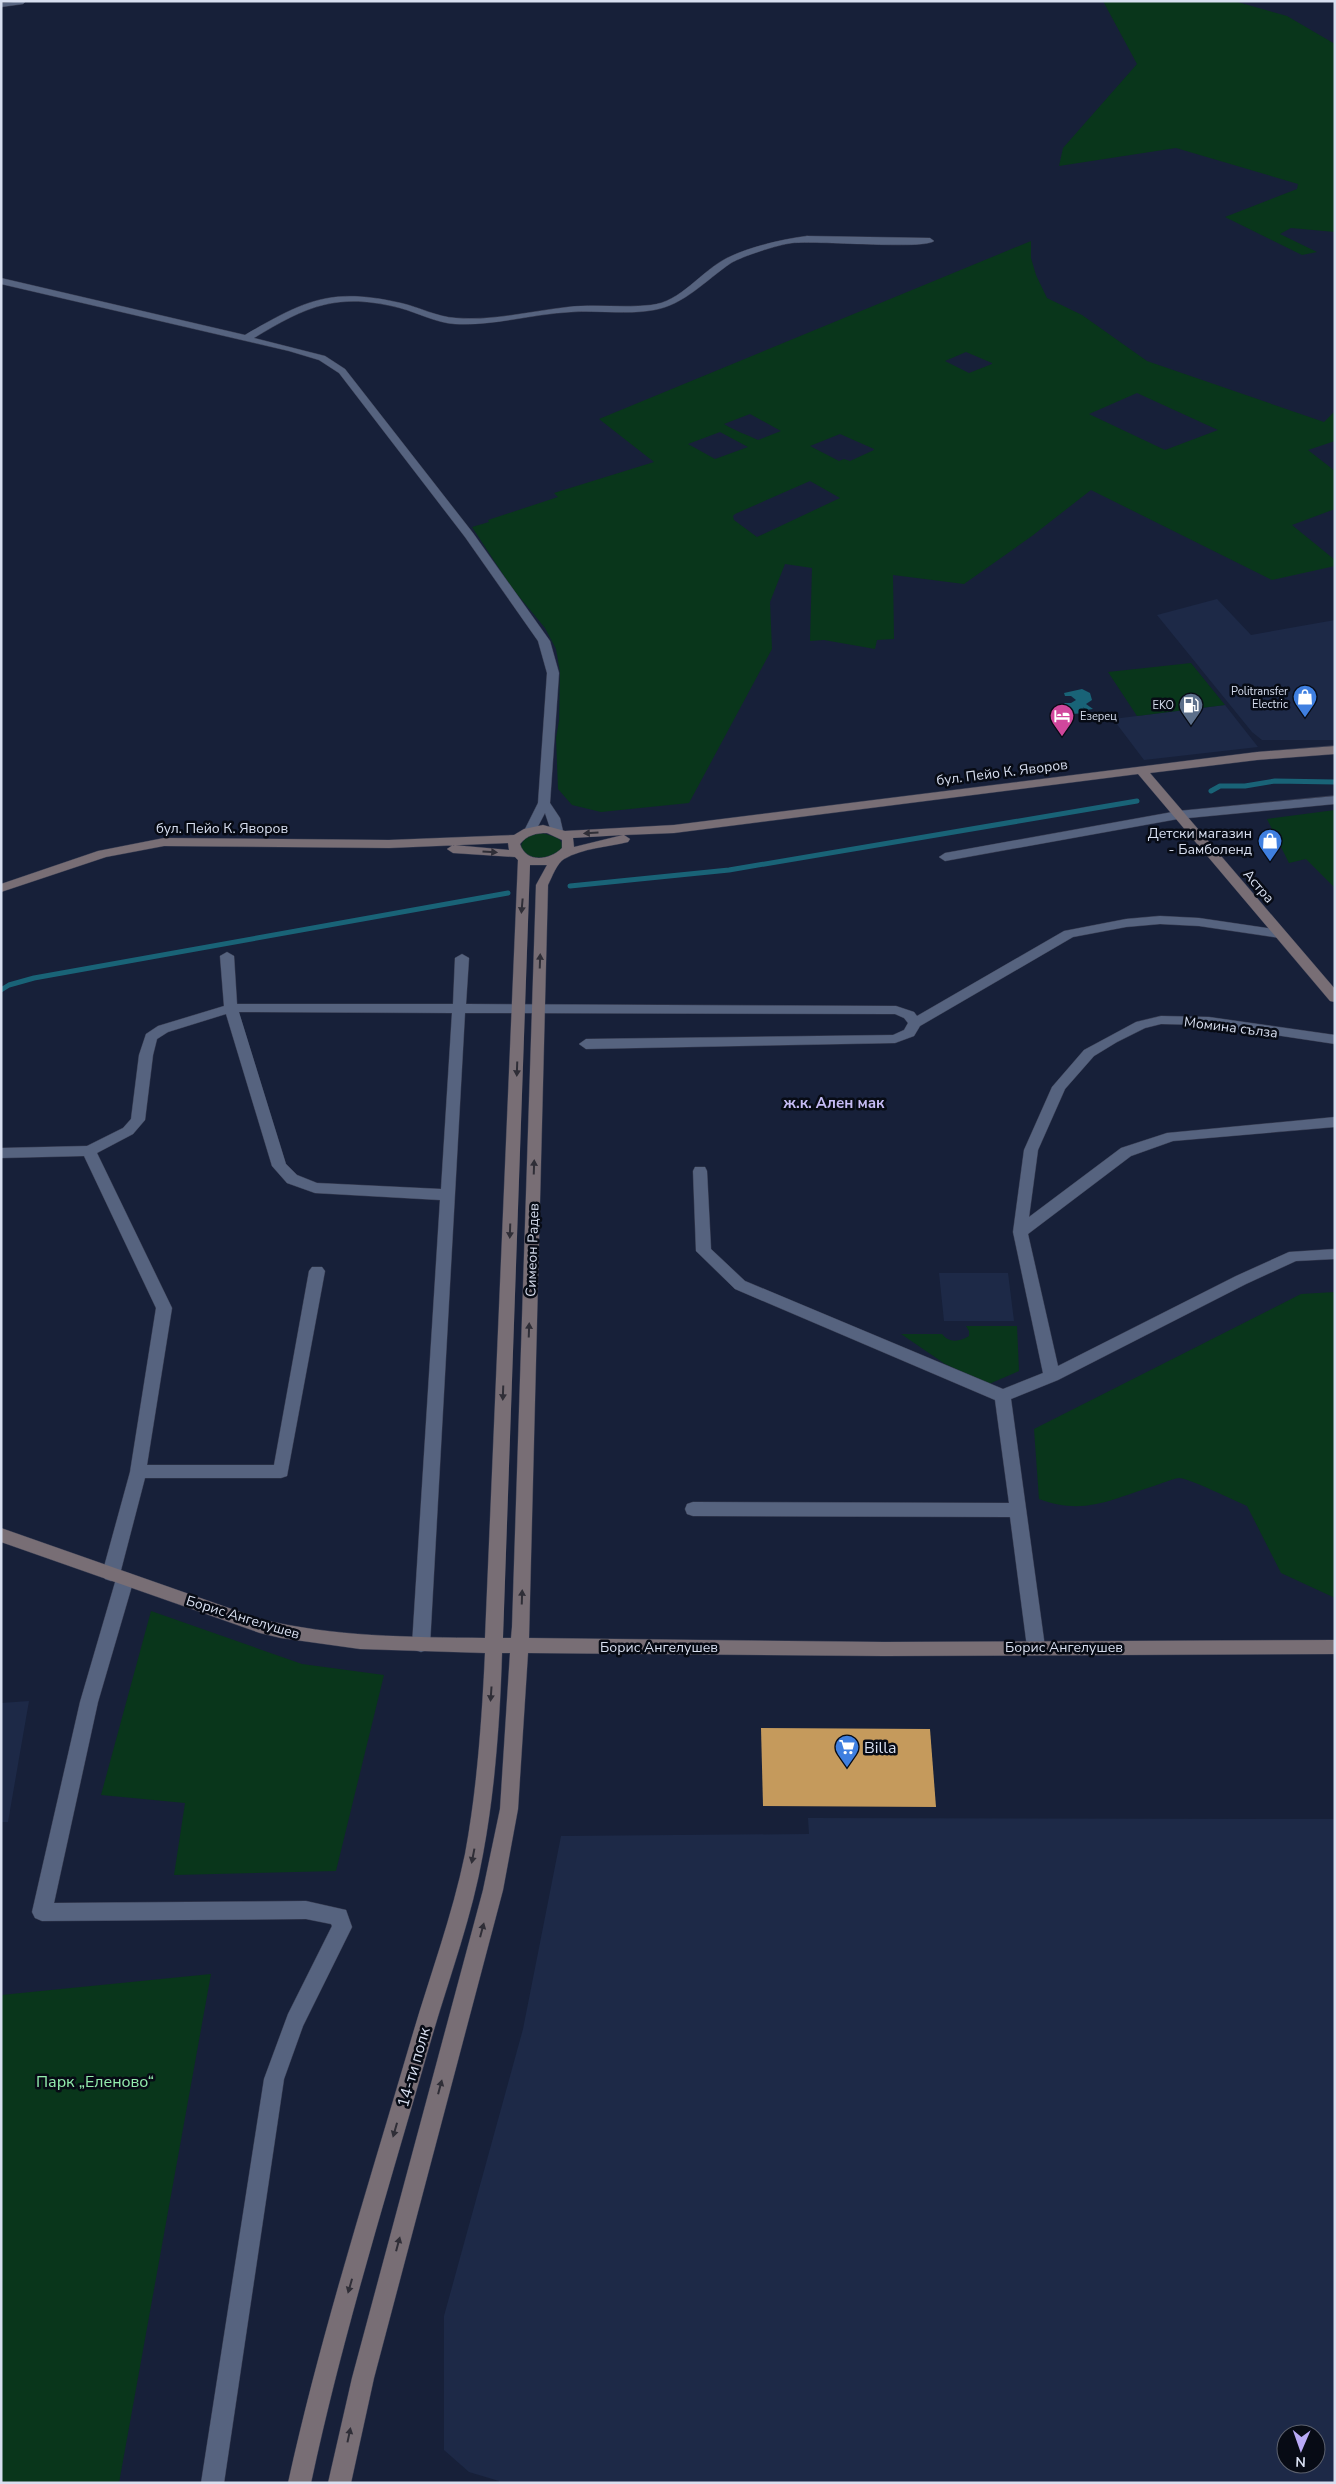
<svg xmlns="http://www.w3.org/2000/svg" width="1336" height="2484" font-family="'Nunito Sans',sans-serif">
  <rect width="100%" height="100%" fill="#172039"/>
  <path fill="#1d2947" fill-rule="evenodd" d="M1217,599l34,36 84,-15v120h-73l-10,-8 -95,-117z
    M1225,705l33,42 -114,13 -31,-41z
    M939,1273h69l6,48h-70z
    M29,1701l-21,121h-7v-119z
    M808,1818l527,1v664h-836v-2l-30,-9 -25,-22v-134l79,-287 38,-193 248,-2zM1286,2434h30v30h-30z"/>
  <path fill="#09361b" fill-rule="evenodd" d="M1103,1h131l53,15 48,28v188l-44,-4 -11,6 37,18 -15,3 -77,-38 72,-28 1,-5 -122,-36 -117,18 4,-18 74,-84z
    M1031,241v17l5,17 11,23 35,17 65,46 177,61 11,-11v30l-27,9 27,21v38l-43,16 43,35v6l-63,14 -181,-90 -59,46 -68,48 -71,-9 1,64 -17,1 -2,9 -51,-9 -14,1 2,-73 -27,-4 -15,38 2,47 -83,154 -88,9 -29,-7 -14,-16 -2,-51 3,-17 1,-49 -4,-23 -11,-21 -33,-40 -40,-61 17,-5 -1,-2 70,-23 -4,-4 100,-31 -55,-43zM966,352l26,11v1l-23,9 -24,-12zM1137,393l81,37 -53,20 -76,-36zM750,414l31,17 -23,9c-12,-6 -23,-9 -34,-16zM720,432l28,15 -33,12 -27,-15zM840,434l34,15v1l-24,11 -6,-2 -5,2 -29,-15zM810,481l30,17 -83,39 -23,-17 -1,-4 2,-2z
    M1191,663l34,42 -88,11 -29,-44z
    M1335,810v78l-29,-29 -17,4 -22,-44z
    M543,833l15,5 5,6 -2,7c-14,7 -30,12 -40,-3 1,-12 12,-14 22,-15z
    M1335,1292v306l-54,-25 -34,-67c-12,-5 -58,-28 -68,-28 -8,1 -18,6 -25,8 -42,13 -70,30 -115,13l-5,-70 267,-135z
    M966,1326h51l2,45 -30,13 -44,-20 -44,-30h41c7,9 17,8 27,2v-5z
    M151,1611l151,53 82,11 -48,196 -162,4 11,-72 -84,-8z
    M211,1974l-92,509h-118v-488z"/>
  <path fill="#196377" d="M1082,689l8,4 2,7 -6,4 7,5 -7,1 -3,-3 3,6 -14,1 -8,-11h7l5,-3 -5,-4h-6l-1,-3z"/>
  <g fill="none" stroke-linecap="round" stroke-linejoin="round">
    <path stroke="#196377" stroke-width="5" d="M1211,791l9,-5h25l30,-5 60,1
      M570,886l159,-16 408,-69
      M1,990l8,-5 25,-7 474,-85"/>
  </g>
  <path fill="#c59a5c" d="M761,1728l169,1 6,78 -173,-1z"/>
  <g fill="none" stroke-linecap="round" stroke-linejoin="round">
    <defs>
      <path id="street" d="M26,1l-3,3 -22,3v-4z
        M807,236l123,2 4,3c-11,9 -118,-1 -142,2 -15,2 -49,13 -61,20 -25,17 -47,42 -77,47 -26,5 -56,0 -83,2 -39,2 -77,14 -116,12 -18,-1 -37,-11 -55,-16 -63,-16 -93,-2 -146,30l71,18 20,13 128,164 77,108 9,32 -9,130 10,15 3,13 -6,4 -6,-4 -6,-18 -11,21 -4,1 -6,-4 14,-28 9,-130 -9,-32 -73,-104 -126,-164 -20,-13 -30,-9 -288,-67v-6l244,57c60,-35 86,-48 156,-32 18,4 36,14 55,15 37,3 75,-7 112,-11 27,-3 56,1 83,-2 30,-3 50,-34 76,-47 22,-11 56,-19 80,-22z
        M1335,796v8l-157,15 -233,42 -6,-4 6,-4 233,-42z
        M1160,916l39,2 81,12 7,4 -7,4 -81,-12 -39,-2 -34,3 -53,10 -153,89 -6,10 -19,7 -309,6 -7,-5 7,-5 307,-4 11,-5 4,-7 -4,-5 -9,-4 -430,-1 -35,632 -3,5 -6,2 -6,-2 -3,-5 28,-445 -125,-7 -28,-10 -15,-17 -46,-152 -58,18 -11,7 -4,16 -8,65 -12,14 -36,19 75,155 -25,157h127l35,-194 3,-4h10l3,4 -38,205 -6,2h-136l-25,96 5,-2 6,2 3,5 -36,123 -44,201 252,-2 40,9 6,17 -49,99 -19,53 -60,404h-23l63,-404 24,-65 44,-88 -1,-2 -25,-5 -264,2 -7,-3 -3,-6 48,-210 36,-123 -5,2 -6,-2 -3,-5 28,-102 26,-164 -72,-152 -83,2v-10l86,-2 36,-18 8,-9 8,-64 7,-21 12,-8 66,-20 -4,-50 7,-4 7,4 3,48h216l2,-46 7,-4 7,4 -3,46 430,2 18,6 3,4 147,-85 62,-12zM239,1012l213,1 -11,176 -124,-6 -20,-8 -11,-11z
        M1161,1016l48,1 126,18v9l-126,-19 -48,-1 -16,4 -28,14 -23,14 -29,33 -27,61 -9,67 92,-69 46,-15 168,-16v10l-162,14 -42,15 -103,78 30,132 178,-90 53,-24 46,-3v10l-39,2 -50,23 -188,96 -47,19 34,248 -3,5 -6,2 -6,-2 -3,-5 -17,-130 -317,-1 -6,-2 -2,-5 2,-5 6,-2 316,1 -14,-103 -260,-111 -39,-38 -3,-80 2,-4h10l2,4 4,78 34,32 258,108 40,-16 -30,-141 11,-82 28,-63 32,-37 52,-28z"/>
      <path id="secondary" d="M1335,746v8l-78,6 -107,13 185,216v13l-5,-1 -192,-227 -464,59 -50,2 6,4 -2,3c-20,5 -45,6 -64,17 -7,4 -12,18 -16,26l-19,753 355,4 451,-2v14l-451,2 -356,-3 -10,156 -15,81 -129,488 -23,105h-23l24,-105 131,-488 17,-81 10,-156h-8c-2,66 -7,137 -19,201 -11,63 -34,124 -52,186 -42,147 -88,293 -120,443h-23c33,-150 80,-296 123,-443 18,-62 41,-123 54,-186 12,-64 17,-136 20,-201l-125,-4 -79,-11 -21,-5 -259,-91v-14l259,91c74,18 149,18 225,19l33,-778 -3,-3 -62,-4 -6,-4 6,-4 56,5 -1,-7 -119,5 -225,-2 -58,11 -105,35v-8l97,-33 66,-13 225,2 125,-5 10,-6 19,-4 22,6 109,-6 583,-73zM547,833l15,7v8c-13,13 -36,15 -42,-4 7,-9 16,-11 27,-11zM623,835l-49,12 -1,-9zM530,865h17l-11,20 -24,742 -1,11h-8z"/>
    </defs>
    <use href="#street" stroke="#373c51" stroke-width="1"/>
    <use href="#secondary" stroke="#373c51" stroke-width="1"/>
    <use href="#street" fill="#56637f" fill-rule="evenodd"/>
    <use href="#secondary" fill="#786e75" fill-rule="evenodd"/>
  </g>
  <defs><path id="oneway-solid" d="M-6-.8H1V-3.2L6.5 0L1 3.2V.8H-6Z" transform="scale(1.25)"/></defs>
  <g fill="#2f2e37">
    <use href="#oneway-solid" transform="translate(591 833) rotate(177)"/>
    <use href="#oneway-solid" transform="translate(490 852) rotate(4)"/>
    <use href="#oneway-solid" transform="translate(522 906) rotate(95)"/>
    <use href="#oneway-solid" transform="translate(540 961) rotate(-88)"/>
    <use href="#oneway-solid" transform="translate(517 1069) rotate(92)"/>
    <use href="#oneway-solid" transform="translate(534 1167) rotate(-88)"/>
    <use href="#oneway-solid" transform="translate(510 1231) rotate(92)"/>
    <use href="#oneway-solid" transform="translate(529 1330) rotate(-88)"/>
    <use href="#oneway-solid" transform="translate(503 1393) rotate(92)"/>
    <use href="#oneway-solid" transform="translate(522 1597) rotate(-88)"/>
    <use href="#oneway-solid" transform="translate(491 1694) rotate(94)"/>
    <use href="#oneway-solid" transform="translate(473 1856) rotate(101)"/>
    <use href="#oneway-solid" transform="translate(482 1930) rotate(-75)"/>
    <use href="#oneway-solid" transform="translate(440 2087) rotate(-75)"/>
    <use href="#oneway-solid" transform="translate(395 2130) rotate(106)"/>
    <use href="#oneway-solid" transform="translate(398 2244) rotate(-75)"/>
    <use href="#oneway-solid" transform="translate(350 2286) rotate(106)"/>
    <use href="#oneway-solid" transform="translate(349 2435) rotate(-78)"/>
  </g>
  <defs>
    <symbol id="shop-pin" viewBox="-11 -11 22 30"><path d="M0 17L-7.5 6A9.5 9.5 0 1 1 7.5 6Z" fill="#3f7fe0" stroke="#070b15"/><path d="M-5-2.5h2.3a2.7 3.5 0 0 1 5.4 0H5L5.5 6h-11ZM-1.5-2.5h3a1.5 2.3 0 0 0-3 0Z" fill="#fff"/></symbol>
    <symbol id="fuel-pin" viewBox="-11 -11 22 30"><path d="M0 17L-7.5 6A9.5 9.5 0 1 1 7.5 6Z" fill="#5c6f8a" stroke="#070b15"/><path d="M-5.5-6h7V0h2V4h1.3V-2.5L3-4.5l.8-.8L6-3V5H2.5V1h-1V6h-7ZM-4.2-4.7v3.2H.2V-4.7Z" fill="#fff"/></symbol>
    <symbol id="hotel-pin" viewBox="-11 -11 22 30"><path d="M0 17L-7.5 6A9.5 9.5 0 1 1 7.5 6Z" fill="#d1479c" stroke="#070b15"/><path d="M-6-4.5h1.5V1H6V5H4.5V3h-9V5H-6ZM-4 0a1.8 1.8 0 1 1 3.6 0ZM.5 0V-2.5h3Q6-2.5 6 0Z" fill="#fff"/></symbol>
    <symbol id="supermarket-pin" viewBox="-11 -11 22 30"><path d="M0 17L-7.5 6A9.5 9.5 0 1 1 7.5 6Z" fill="#3f7fe0" stroke="#070b15"/><path d="M-6-5.5h2.5l.6 2H6L4.5 2H-2.5L-4.4-4H-6ZM-1.5 3.2a1.3 1.3 0 1 0 .1 0ZM3 3.2a1.3 1.3 0 1 0 .1 0Z" fill="#fff"/></symbol>
  </defs>
  <g fill-rule="evenodd">
    <use href="#shop-pin" x="1291" y="683" width="28" height="38"/>
    <use href="#fuel-pin" x="1177" y="691" width="28" height="38"/>
    <use href="#hotel-pin" x="1048" y="702" width="28" height="38"/>
    <use href="#shop-pin" x="1256" y="827" width="28" height="38"/>
    <use href="#supermarket-pin" x="833" y="1733" width="28" height="38"/>
  </g>
  <g text-anchor="middle" stroke-width="5" stroke-linejoin="round" paint-order="stroke">
    <g font-size="11" fill="#d8dff0" stroke="#070b15" text-anchor="end">
      <text x="1288" y="695">Politransfer<tspan x="1288" dy="13">Electric</tspan></text>
      <text x="1174" y="709">EKO</text>
      <text x="1080" y="720" text-anchor="start">Езерец</text>
    </g>
    <g font-size="14" fill="#d8dff0" stroke="#070b15">
      <text transform="translate(1002 772) rotate(-7)" y="5">бул. Пейо К. Яворов</text>
      <text x="222" y="833">бул. Пейо К. Яворов</text>
      <text transform="translate(1259 886) rotate(49)" y="5">Астра</text>
      <text transform="translate(1231 1027) rotate(7)" y="5">Момина сълза</text>
      <text transform="translate(532 1250) rotate(-88)" y="5">Симеон Радев</text>
      <text transform="translate(243 1617) rotate(17)" y="5">Борис Ангелушев</text>
      <text x="659" y="1652">Борис Ангелушев</text>
      <text x="1064" y="1652">Борис Ангелушев</text>
    </g>
    <g font-size="14" fill="#d8dff0" stroke="#070b15" text-anchor="end">
      <text x="1252" y="838">Детски магазин<tspan x="1252" dy="16">- Бамболенд</tspan></text>
    </g>
    <g font-size="15" font-weight="bold" fill="#c5bbf4" stroke="#070b15">
      <text x="834" y="1108">ж.к. Ален мак</text>
    </g>
    <g font-size="16" fill="#d8dff0" stroke="#070b15" text-anchor="start">
      <text x="864" y="1753">Billa</text>
    </g>
    <g font-size="16" fill="#d8dff0" stroke="#070b15">
      <text transform="translate(413 2067) rotate(-74)" y="6">14-ти полк</text>
    </g>
    <g font-size="16" fill="#93edad" stroke="#070b15">
      <text x="95" y="2087">Парк „Еленово“</text>
    </g>
  </g>
  <rect width="1336" height="2484" fill="none" stroke="#d8dff0" stroke-width="5"/>
  <g transform="translate(1301 2449) rotate(182)"><circle r="24" fill="#070b15" stroke="#5b606d"/>
  <path d="M0-4L9 19L0 12L-9 19Z" fill="#b9aaf7"/>
  <text y="-8" font-size="14" font-weight="bold" text-anchor="middle" fill="#d8dff0">N</text>
  </g>
</svg>
